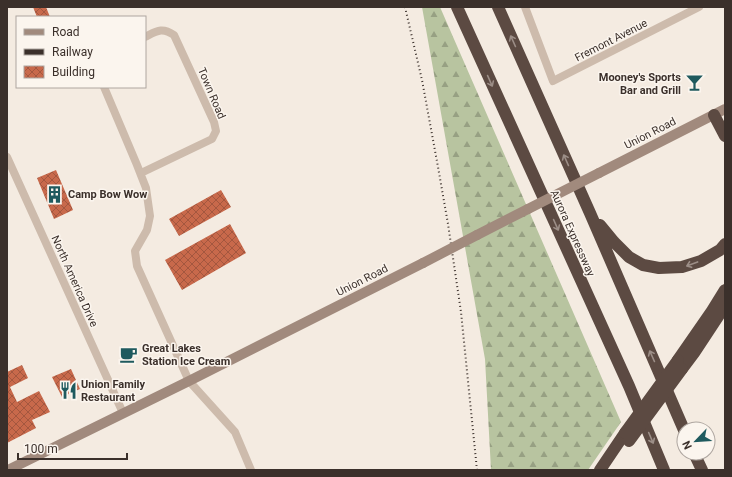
<svg xmlns="http://www.w3.org/2000/svg" width="732" height="477" font-family="Roboto,sans-serif">
  <defs>
    <pattern id="forest-firs" width="22" height="20" patternUnits="userSpaceOnUse"><rect width="22" height="20" fill="#b8c4a0"/><path d="M5 1l3.5 6h-7zM16 11l3.5 6h-7z" fill="#97a083"/></pattern>
    <pattern id="building-cross-hatch" width="8" height="8" patternUnits="userSpaceOnUse"><rect width="8" height="8" fill="#c8694b"/><path d="M0 0l8 8M0 8l8-8" fill="none" stroke="#a4573f"/></pattern>
  </defs>
  <rect width="100%" height="100%" fill="#f4ebe1"/>
  <path fill="url(#forest-firs)" d="M422,7h18l181,415 -33,48h-97l-6,-111z"/>
  <path fill="url(#building-cross-hatch)" d="M33,7h13l4,10h-13z
    M56,170l17,40 -19,9 -17,-41z
    M221,190l10,17 -52,29 -10,-17z
    M230,224l16,29 -64,37 -17,-30z
    M22,365l6,13 -18,9 7,15 22,-11 11,21 -18,8 4,8 -29,15v-71z
    M71,369l9,20 -18,8 -10,-20z"/>
  <g fill="none" stroke-linecap="round" stroke-linejoin="round">
    <path stroke="#cdbbac" stroke-width="8" d="M525,7l28,74 146,-74
      M104,87l33,78 9,23 4,28 -3,14 -12,21 2,15 52,115 46,51 16,38
      M7,157l116,256
      M141,173l71,-34 4,-8 -2,-9 -40,-87c-12,-8 -17,-4 -29,2"/>
    <path stroke="#a18a7d" stroke-width="10" d="M599,173l126,-64
      M477,235l51,-26
      M8,470l181,-89 234,-118"/>
    <path stroke="#5c4a42" stroke-width="12" d="M457,7l172,379 35,84
      M498,7l92,206 94,217
      M714,115l11,21
      M600,225l14,17 15,15 14,8 16,3 23,-1 19,-6 19,-11 5,-6
      M678,360l34,-49 13,-21
      M682,369l12,-16 31,-47
      M694,453l8,17
      M600,470l25,-37"/>
    <path stroke="#3b302b" stroke-width="2" stroke-dasharray="1 3" stroke-linecap="butt" d="M405,7l17,73 16,87 10,57 13,88 16,158"/>
    <path stroke="#a18a7d" stroke-width="10" d="M528,209l71,-36
      M423,263l54,-28"/>
    <path stroke="#5c4a42" stroke-width="12" d="M625,433l53,-73
      M629,441l53,-72"/>
  </g>
  <defs><path id="oneway-shaft" d="M-6 0H5M1.5-3L5.5 0L1.5 3" fill="none" stroke-width="1.6" stroke-linecap="round" stroke-linejoin="round"/></defs>
  <g stroke="#9c8e87">
    <use href="#oneway-shaft" transform="translate(513 41) rotate(-114)"/>
    <use href="#oneway-shaft" transform="translate(490 81) rotate(66)"/>
    <use href="#oneway-shaft" transform="translate(566 160) rotate(-114)"/>
    <use href="#oneway-shaft" transform="translate(556 225) rotate(66)"/>
    <use href="#oneway-shaft" transform="translate(692 264) rotate(160)"/>
    <use href="#oneway-shaft" transform="translate(652 356) rotate(-114)"/>
    <use href="#oneway-shaft" transform="translate(651 438) rotate(67)"/>
  </g>
  <defs>
    <symbol id="bar-bare" viewBox="-9 -9 18 18"><path d="M-6-5H6L.8 .8V4.5H3.5V6h-7V4.5H-.8V.8Z" fill="#1f5a5e" stroke="#fbf5ee" stroke-width="2.5" paint-order="stroke"/></symbol>
    <symbol id="building-bare" viewBox="-9 -9 18 18"><path d="M-4-6H4V6H1V3H-1V6H-4ZM-2.5-4.3h1.7v1.8h-1.7ZM.8-4.3h1.7v1.8H.8ZM-2.5-1h1.7V.8h-1.7ZM.8-1h1.7V.8H.8Z" fill="#1f5a5e" stroke="#fbf5ee" stroke-width="2.5" paint-order="stroke"/></symbol>
    <symbol id="cafe-bare" viewBox="-9 -9 18 18"><path d="M-5.5-4.5H6V0H3Q3 3.5 0 3.5H-2.5Q-5.5 3.5-5.5 0ZM3-3.2v2h1.7v-2ZM-6 4.5H4V6H-6Z" fill="#1f5a5e" stroke="#fbf5ee" stroke-width="2.5" paint-order="stroke"/></symbol>
    <symbol id="restaurant-bare" viewBox="-9 -9 18 18"><path d="M-5-6h1v4h1v-4h1v4h1v-4h1v5L-1.5 .5V6h-2V.5L-5-1ZM5-6V6H3V1.5H1.5Q1.5-4 5-6Z" fill="#1f5a5e" stroke="#fbf5ee" stroke-width="2.5" paint-order="stroke"/></symbol>
  </defs>
  <g fill-rule="evenodd">
    <use href="#bar-bare" x="682" y="70" width="25" height="25"/>
    <use href="#building-bare" x="42" y="182" width="25" height="25"/>
    <use href="#cafe-bare" x="116" y="342" width="25" height="25"/>
    <use href="#restaurant-bare" x="56" y="378" width="25" height="25"/>
  </g>
  <g text-anchor="middle" stroke-width="3" stroke-linejoin="round" paint-order="stroke">
    <g font-size="11" fill="#3b302b" stroke="#fbf5ee">
      <text transform="translate(611 40) rotate(-27)" y="4">Fremont Avenue</text>
      <text transform="translate(212 93) rotate(67)" y="4">Town Road</text>
      <text transform="translate(650 133) rotate(-27)" y="4">Union Road</text>
      <text transform="translate(573 233) rotate(66)" y="4">Aurora Expressway</text>
      <text transform="translate(362 280) rotate(-27)" y="4">Union Road</text>
      <text transform="translate(75 281) rotate(66)" y="4">North America Drive</text>
    </g>
    <g font-size="11" font-weight="bold" fill="#3b302b" stroke="#fbf5ee" text-anchor="start">
      <text x="681" y="81" text-anchor="end">Mooney's Sports<tspan x="681" dy="13">Bar and Grill</tspan></text>
      <text x="68" y="198">Camp Bow Wow</text>
      <text x="142" y="352">Great Lakes<tspan x="142" dy="13">Station Ice Cream</tspan></text>
      <text x="81" y="388">Union Family<tspan x="81" dy="13">Restaurant</tspan></text>
    </g>
  </g>
  <rect width="732" height="477" fill="none" stroke="#3b302b" stroke-width="16"/>
  <rect x="16" y="16" width="130" height="72" fill="#fbf5ee" stroke="#aea6a0"/>
  <rect x="24" y="29" width="20" height="6" fill="#a18a7d" stroke="#aea6a0"/>
  <text x="52" y="36" font-size="12" fill="#3b302b">Road</text>
  <rect x="24" y="49" width="20" height="6" fill="#3b302b" stroke="#aea6a0"/>
  <text x="52" y="56" font-size="12" fill="#3b302b">Railway</text>
  <rect x="24" y="66" width="20" height="12" fill="url(#building-cross-hatch)" stroke="#aea6a0"/>
  <text x="52" y="76" font-size="12" fill="#3b302b">Building</text>
  <g transform="translate(696 441) rotate(245)"><circle r="19" fill="#fbf5ee" stroke="#aea6a0"/>
  <path d="M0-3L7 15L0 10L-7 15Z" fill="#1f5a5e"/>
  <text y="-6" font-size="11" font-weight="bold" text-anchor="middle" fill="#3b302b">N</text>
  </g>
  <path d="M18 453v6h109v-6" fill="none" stroke="#3b302b" stroke-width="2"/>
  <text x="24" y="453" font-size="12" fill="#3b302b" stroke="#fbf5ee" stroke-width="3" paint-order="stroke">100 m</text>
</svg>
